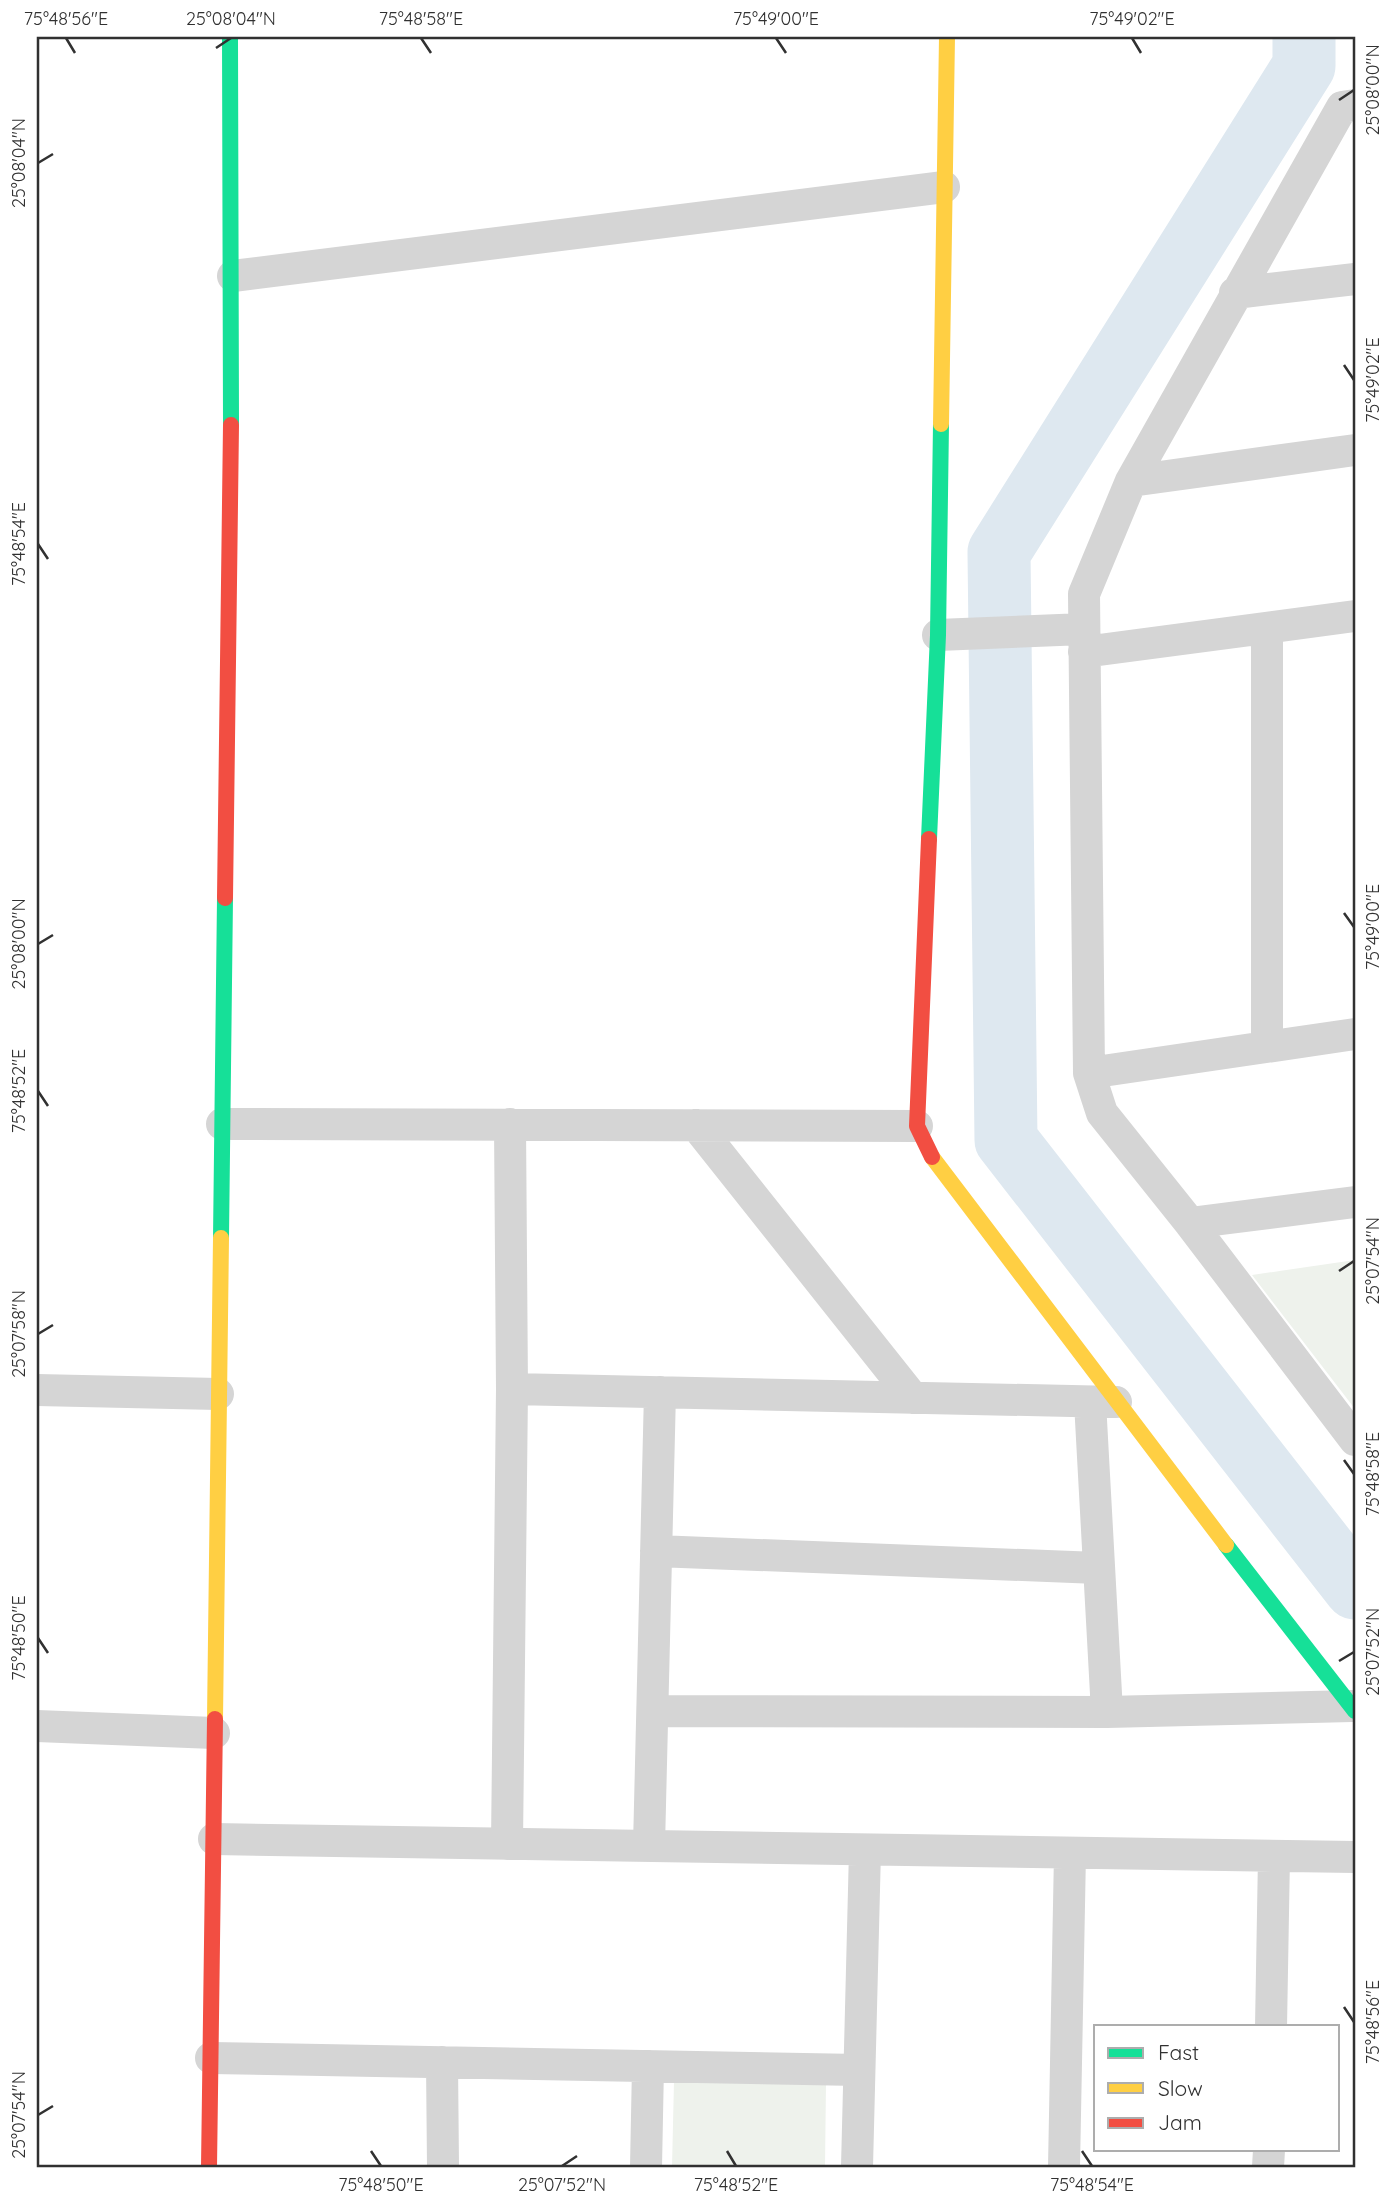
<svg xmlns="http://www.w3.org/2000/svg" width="1392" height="2204" font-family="Quicksand,sans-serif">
  <rect width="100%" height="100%" fill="#fff"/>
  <path fill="#eef2ec" d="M1355,1260v149l-103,-134z
    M674,2081l152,2 -1,84h-153z"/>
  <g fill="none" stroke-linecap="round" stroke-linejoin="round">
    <path stroke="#dee8f0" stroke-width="63" d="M1304,37v29l-305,486 7,588 349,448"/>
    <path stroke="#d5d5d5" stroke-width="32" d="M1355,105l-13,2 -211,374 -47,113 5,479 13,40 88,110 165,217
      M233,276l711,-89
      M1235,293l120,-14
      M1131,481l224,-31
      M1267,628v418
      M938,635l146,-6
      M1084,652l271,-36
      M1089,1073l266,-39
      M222,1124l695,2
      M696,1125l217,273
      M1190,1223l165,-21
      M512,1389l604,13
      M37,1390l181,4
      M1090,1402l17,310
      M656,1551l442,17
      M653,1711l454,1 245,-6
      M37,1726l177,7
      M214,1839l1141,18
      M507,1844l5,-455 -2,-265
      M649,1846l11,-454
      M1271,2027l3,-171
      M211,2058l648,12
      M442,2062l1,105
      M646,2167l2,-101
      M857,2167l8,-317
      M1064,2167l6,-314
      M1268,2167l1,-17"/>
    <path stroke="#16e098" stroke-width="16" d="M230,37l1,388
      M929,839l9,-204 3,-211
      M221,1238l4,-340
      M1226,1545l129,166"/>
    <path stroke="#ffcf43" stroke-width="16" d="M941,424l6,-387
      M932,1157l294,388
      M215,1719l6,-481"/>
    <path stroke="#f24e42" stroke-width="16" d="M929,839l-12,287 15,31
      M225,898l6,-473
      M209,2167l6,-448"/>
  </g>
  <path fill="none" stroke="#313131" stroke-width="2.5" d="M66,38l9,15M421,38l10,15M776,38l10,15M1132,38l9,15M216,48l15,-10M1339,100l15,-10M38,163l15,-9M1344,365l10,15M38,544l10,15M1344,913l10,14M38,944l15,-9M38,1091l10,15M1339,1271l15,-10M38,1334l15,-9M1344,1460l10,14M38,1638l10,15M1339,1661l15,-9M1344,2007l10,15M38,2115l15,-9M371,2151l10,15M727,2151l9,15M1082,2151l10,15M562,2166l15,-10"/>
  <rect width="1392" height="2204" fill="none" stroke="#ffffff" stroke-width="77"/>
  <rect x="1094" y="2025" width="245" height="126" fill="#ffffff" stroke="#adadad" stroke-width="2"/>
  <rect x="1108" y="2048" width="35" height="10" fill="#16e098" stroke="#adadad" stroke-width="2"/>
  <text x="1158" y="2060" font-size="21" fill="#313131">Fast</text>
  <rect x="1108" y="2083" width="35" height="10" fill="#ffcf43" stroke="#adadad" stroke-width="2"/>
  <text x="1158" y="2096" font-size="21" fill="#313131">Slow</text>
  <rect x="1108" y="2118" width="35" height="10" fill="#f24e42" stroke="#adadad" stroke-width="2"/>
  <text x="1158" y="2130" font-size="21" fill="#313131">Jam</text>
  <rect x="38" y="38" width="1316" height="2128" fill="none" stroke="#313131" stroke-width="2.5"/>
  <g font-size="18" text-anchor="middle" fill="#313131">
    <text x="66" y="25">75°48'56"E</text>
    <text x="231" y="25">25°08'04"N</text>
    <text x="421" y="25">75°48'58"E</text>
    <text x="776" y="25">75°49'00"E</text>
    <text x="1132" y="25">75°49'02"E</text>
    <text transform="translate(1373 90) rotate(-90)" y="6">25°08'00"N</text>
    <text transform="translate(19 163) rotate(-90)" y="6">25°08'04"N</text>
    <text transform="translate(1373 380) rotate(-90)" y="6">75°49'02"E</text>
    <text transform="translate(19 544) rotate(-90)" y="6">75°48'54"E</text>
    <text transform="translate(1373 927) rotate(-90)" y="6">75°49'00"E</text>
    <text transform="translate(19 944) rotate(-90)" y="6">25°08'00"N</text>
    <text transform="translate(19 1091) rotate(-90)" y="6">75°48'52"E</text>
    <text transform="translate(1373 1261) rotate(-90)" y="6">25°07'54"N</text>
    <text transform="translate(19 1334) rotate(-90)" y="6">25°07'58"N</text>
    <text transform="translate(1373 1474) rotate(-90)" y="6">75°48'58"E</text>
    <text transform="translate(19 1638) rotate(-90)" y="6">75°48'50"E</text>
    <text transform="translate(1373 1652) rotate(-90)" y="6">25°07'52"N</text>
    <text transform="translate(1373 2022) rotate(-90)" y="6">75°48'56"E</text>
    <text transform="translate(19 2115) rotate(-90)" y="6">25°07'54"N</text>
    <text x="381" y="2191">75°48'50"E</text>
    <text x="562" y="2191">25°07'52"N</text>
    <text x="736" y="2191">75°48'52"E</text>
    <text x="1092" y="2191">75°48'54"E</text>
  </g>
</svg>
